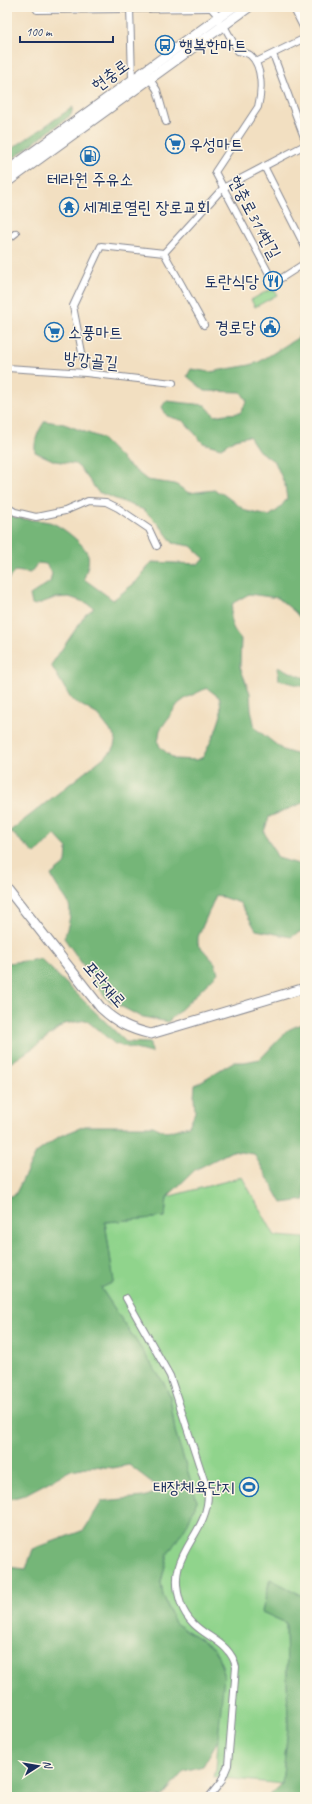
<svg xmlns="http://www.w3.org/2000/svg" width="312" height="1804" font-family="Caveat,'Poor Story',sans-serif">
  <rect width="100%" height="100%" fill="#fcf5e5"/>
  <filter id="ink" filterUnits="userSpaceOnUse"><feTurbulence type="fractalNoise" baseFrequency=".025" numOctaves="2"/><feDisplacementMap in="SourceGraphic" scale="8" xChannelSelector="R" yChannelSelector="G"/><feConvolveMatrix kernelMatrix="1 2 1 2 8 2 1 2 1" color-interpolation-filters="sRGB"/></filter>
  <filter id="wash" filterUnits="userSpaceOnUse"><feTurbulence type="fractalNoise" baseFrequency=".012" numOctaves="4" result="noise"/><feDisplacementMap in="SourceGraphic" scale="16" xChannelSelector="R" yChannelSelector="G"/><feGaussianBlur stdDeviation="0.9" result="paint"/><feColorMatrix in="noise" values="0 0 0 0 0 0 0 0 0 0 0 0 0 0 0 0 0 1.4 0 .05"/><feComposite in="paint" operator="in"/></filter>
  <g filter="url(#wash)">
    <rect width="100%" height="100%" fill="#f2dfc1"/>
    <path fill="#90d48c" stroke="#568275" d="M269,290l6,1 2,4 -22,12 -4,-7z
      M242,1177l33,59 30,2v359l-35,-18 -8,33 24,11 2,105 -6,56 -68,-7 2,-7 4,-61 4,-35 -2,-9 -10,-18 -37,-24 -12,-27 -2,-14 7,-28 29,-53 -22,-70 -5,-34 -5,-12 -64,-97 13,-6 -9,-60 60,-5 2,-20z"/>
    <path fill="#74b678" stroke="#48726b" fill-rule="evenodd" d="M73,107l-2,8 -64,48v-11z
      M300,329l5,2v80l-2,3 2,3v207l-10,-12 -17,-14 -29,-4 -16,9c-4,17 -3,23 8,36l-1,28 10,26 1,16 4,19 28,22 22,7v45l-36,15 -5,15 14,26 27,8v63l-14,8 -35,-7 -16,-27 -24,-8 -18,42v7l17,19 3,10 -50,49 -29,-6 -32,-17 -43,-61c4,-12 10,-28 2,-39 -7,-10 -10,-13 -15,-24l15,-12 1,-15 -12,-13 -20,19 -25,-23 103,-81 3,-12 -18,-23 -27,-16 -20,-34 35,-51 8,-6 -7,-5 -18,-6 -14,1 -20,7 -3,-1 -2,-9 20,-13 2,-9 -6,-9 -8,-1 -8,10 -15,-2 -8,10v-67c14,7 28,5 42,8 10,2 36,22 39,33 2,7 -2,17 -4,24l29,21 23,-18 16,-20 46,2 7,-5 -14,-13 -18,-3 -12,-16 -17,-17 -46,-18 -17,-23 -6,-5 -20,-3 -20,-9c-1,-12 3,-21 10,-31l19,3 37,14 25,25 21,17 28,4 14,9 25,-3 9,4 23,17 23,5 9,-6 9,-11 -2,-14 -10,-23 -16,-11 -10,-15 -14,3 -14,9 -18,-5 -19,-22 -17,-5 -5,-9 4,-6 39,4 10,11 11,-2 14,-1 7,-12 -6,-9 -36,-1 -18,-15 4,-7 19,3 40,-7 9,-3 40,-25zM207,688l13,10 1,17 -6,18 -12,24 -6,3 -23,-1 -14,-12 -2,-5 2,-12 18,-26 8,-6z
      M278,667l27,11v9l-26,-7z
      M41,959l85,83 24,1 1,10 -36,-9 -29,-24 -22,4 -28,22 -29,19v-102z
      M305,1022v178l-23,3 -28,-49 -22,-3 -37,19 -28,27 -2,20 -60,5 9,60 -13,6 64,97 5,12 5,34 22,70 -9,22 -20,31 -7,28 2,14 12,27 37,24 6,9 6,18 -6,66 -15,26 -19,5 -22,26h-155v-230l19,2 7,-20 51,-19 18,-29 42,-4 18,-7 -33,-25 -16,3 -20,-2 -22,4 -47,25 -17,5v-303l8,-2 21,-42 24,-17 25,-10h68l13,6 23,-6 6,-14 -1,-15 1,-12 38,-23h11l16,-3 28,-29z
      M270,1579l35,18v200h-37l14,-13 6,-56 -2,-105 -24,-11z"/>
  </g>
  <g filter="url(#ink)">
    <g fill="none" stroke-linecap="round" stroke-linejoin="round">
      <defs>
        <path id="street" d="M36,7l1,3 171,-2h3l8,9
          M130,7l2,72
          M293,7l12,24
          M223,24l15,27c4,1 9,2 12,4 13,11 12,37 8,52l-43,65 59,111 31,-20
          M273,54l32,86
          M256,62l49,-24
          M150,79l7,11 9,32
          M264,166l41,81
          M7,240l9,-7
          M164,253l59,-65 82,-43
          M164,253l40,72
          M7,368l79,5 87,10
          M86,373l-13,-67 28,-60 63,7
          M7,507l8,5 21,5 29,-6 23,-10 18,1 12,6 31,21 8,17
          M126,1298l44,78 38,116c1,46 -45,60 -27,112 12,34 48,32 55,63l-8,98 -7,17 -12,15"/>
        <path id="secondary" d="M7,171l226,-164
          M7,182l242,-175
          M7,888l94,120c16,15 29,21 50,26l154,-46"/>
      </defs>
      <use href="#street" stroke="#868790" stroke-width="8"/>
      <use href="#secondary" stroke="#868790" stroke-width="11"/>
      <use href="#street" stroke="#fff" stroke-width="6"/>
      <use href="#secondary" stroke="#fff" stroke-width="9"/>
    </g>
  </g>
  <defs>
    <symbol id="bus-ring" viewBox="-11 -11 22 22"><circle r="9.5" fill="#fcf5e5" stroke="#1f6fb2" stroke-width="1.5"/><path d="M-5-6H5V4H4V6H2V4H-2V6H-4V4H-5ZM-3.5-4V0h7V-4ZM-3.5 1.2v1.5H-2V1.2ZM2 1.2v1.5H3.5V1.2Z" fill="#1f6fb2"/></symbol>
    <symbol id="supermarket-ring" viewBox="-11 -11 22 22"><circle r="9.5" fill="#fcf5e5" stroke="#1f6fb2" stroke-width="1.5"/><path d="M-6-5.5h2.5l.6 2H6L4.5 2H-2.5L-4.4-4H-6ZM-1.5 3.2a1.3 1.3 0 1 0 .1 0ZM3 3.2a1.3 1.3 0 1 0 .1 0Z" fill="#1f6fb2"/></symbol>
    <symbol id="fuel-ring" viewBox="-11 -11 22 22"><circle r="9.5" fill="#fcf5e5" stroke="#1f6fb2" stroke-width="1.5"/><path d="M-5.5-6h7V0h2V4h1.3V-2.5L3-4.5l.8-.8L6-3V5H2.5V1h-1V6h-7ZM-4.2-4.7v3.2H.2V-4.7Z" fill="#1f6fb2"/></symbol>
    <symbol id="temple-ring" viewBox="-11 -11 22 22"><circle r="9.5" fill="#fcf5e5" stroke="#1f6fb2" stroke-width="1.5"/><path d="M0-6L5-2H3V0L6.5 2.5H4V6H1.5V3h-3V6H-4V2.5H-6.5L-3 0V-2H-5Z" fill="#1f6fb2"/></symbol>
    <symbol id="restaurant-ring" viewBox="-11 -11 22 22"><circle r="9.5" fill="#fcf5e5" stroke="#1f6fb2" stroke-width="1.5"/><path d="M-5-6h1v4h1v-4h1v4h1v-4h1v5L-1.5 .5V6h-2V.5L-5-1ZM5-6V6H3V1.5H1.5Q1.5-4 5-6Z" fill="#1f6fb2"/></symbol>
    <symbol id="civic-ring" viewBox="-11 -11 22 22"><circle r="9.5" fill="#fcf5e5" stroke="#1f6fb2" stroke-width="1.5"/><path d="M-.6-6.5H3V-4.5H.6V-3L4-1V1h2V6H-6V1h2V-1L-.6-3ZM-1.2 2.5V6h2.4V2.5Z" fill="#1f6fb2"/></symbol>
    <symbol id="stadium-ring" viewBox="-11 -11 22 22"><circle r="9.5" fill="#fcf5e5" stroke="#1f6fb2" stroke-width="1.5"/><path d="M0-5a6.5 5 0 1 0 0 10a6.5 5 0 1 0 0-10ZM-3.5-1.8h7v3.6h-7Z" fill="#1f6fb2"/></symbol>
  </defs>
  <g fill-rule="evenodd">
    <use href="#bus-ring" x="154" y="34" width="22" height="22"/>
    <use href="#supermarket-ring" x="164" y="133" width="22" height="22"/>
    <use href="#fuel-ring" x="79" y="145" width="22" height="22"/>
    <use href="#temple-ring" x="58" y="196" width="22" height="22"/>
    <use href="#restaurant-ring" x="262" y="270" width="22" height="22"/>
    <use href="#civic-ring" x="259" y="316" width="22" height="22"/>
    <use href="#supermarket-ring" x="43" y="321" width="22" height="22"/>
    <use href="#stadium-ring" x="238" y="1476" width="22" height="22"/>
  </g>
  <g text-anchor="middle" stroke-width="3" stroke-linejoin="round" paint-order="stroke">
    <g font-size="17" fill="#1b2f5e" stroke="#fcf5e5" text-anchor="start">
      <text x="179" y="51">행복한마트</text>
      <text x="189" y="150">우성마트</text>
      <text x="90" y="185" text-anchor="middle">테라원 주유소</text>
      <text x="83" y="213">세계로열린 장로교회</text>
      <text x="259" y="287" text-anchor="end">토란식당</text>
      <text x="256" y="333" text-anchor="end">경로당</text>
      <text x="68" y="338">소풍마트</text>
      <text x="235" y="1493" text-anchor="end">태장체육단지</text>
    </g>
    <g font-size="17" fill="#1b2f5e" stroke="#fcf5e5">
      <text transform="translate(110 75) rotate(-36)" y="6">현충로</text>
      <text transform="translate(255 217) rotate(62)" y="6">현충로314번길</text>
      <text transform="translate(91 360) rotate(5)" y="6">방강골길</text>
      <text transform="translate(105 984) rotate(49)" y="6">포란재로</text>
    </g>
  </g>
  <rect width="312" height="1804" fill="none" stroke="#fcf5e5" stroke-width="24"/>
  <g transform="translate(38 1766) rotate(78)" stroke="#fcf5e5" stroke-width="3" paint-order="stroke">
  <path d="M0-3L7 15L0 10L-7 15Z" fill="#1b2f5e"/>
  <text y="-6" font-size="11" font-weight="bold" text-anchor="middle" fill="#1b2f5e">N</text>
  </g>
  <path d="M20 36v6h93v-6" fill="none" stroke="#1b2f5e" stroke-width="2"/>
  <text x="26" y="36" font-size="12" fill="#1b2f5e" stroke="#fcf5e5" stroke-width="3" paint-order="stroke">100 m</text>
</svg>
